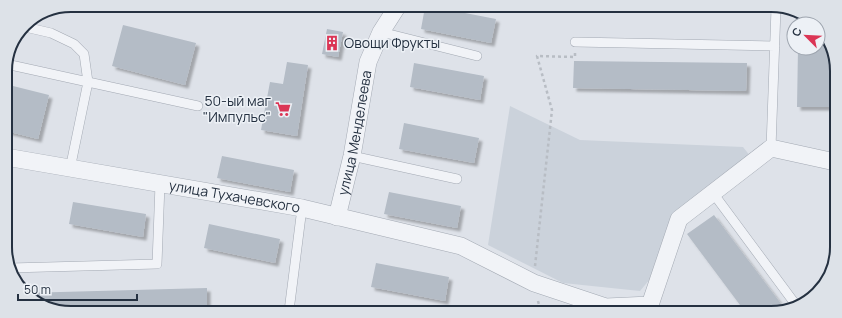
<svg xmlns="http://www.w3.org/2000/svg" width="842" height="318" font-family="Manrope,sans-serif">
  <defs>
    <filter id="shadow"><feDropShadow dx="3.5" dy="3.5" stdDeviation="1" flood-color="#0004"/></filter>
  </defs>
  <rect width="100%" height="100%" fill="#dee2e9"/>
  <path fill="#cbd2db" d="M510,106l70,34 163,7 12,15 -88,68 -7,37 -20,24 -77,-8 -75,-38z"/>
  <path fill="#b4bcc6" filter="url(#shadow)" d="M425,7h9l62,12 -5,24 -70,-14z
    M123,25l73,18 -11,42 -73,-19z
    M818,26l3,2 11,25v54h-35l1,-59h20z
    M327,29l16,3 -5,25 -16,-3z
    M574,61l173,2 -1,28 -173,-3z
    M287,62l21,3 -11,71 -36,-6 9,-48 13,2z
    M414,63l70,13 -4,24 -70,-13z
    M5,84l44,11 -11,44 -32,-8z
    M404,123l75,15 -5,25 -75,-14z
    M222,156l72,14 -4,22 -73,-14z
    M389,192l72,14 -4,22 -73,-14z
    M73,202l73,12 -3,23 -74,-13z
    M714,215l71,94 -10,4h-29l-59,-79z
    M209,224l71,15 -5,24 -71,-15z
    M376,263l73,14 -4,24 -74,-14z
    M207,288v22l-158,-1 -25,-16z"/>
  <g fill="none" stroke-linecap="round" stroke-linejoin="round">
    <defs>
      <path id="lane" d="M381,32l96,24
        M575,42l200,4
        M6,64l82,18 -4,-28 -10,-10 -23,-11 -26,-6
        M771,148l5,-140
        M352,156l105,23
        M70,169l18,-87 110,24
        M713,193l83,112
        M10,268l147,-4 3,-80
        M289,311l13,-103"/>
      <g id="street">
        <path id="s1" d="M6,157l296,51 159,38 73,37 72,24 44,-2 29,-86 92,-71 64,14"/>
        <path id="s2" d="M337,217l15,-61 16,-94 13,-30 16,-25"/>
      </g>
    </defs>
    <use href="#lane" stroke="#a3a9b3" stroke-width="10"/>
    <use href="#street" stroke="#a3a9b3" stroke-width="18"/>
    <path stroke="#b8bdc4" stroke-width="2.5" stroke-dasharray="3 3" stroke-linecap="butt" d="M535,266l17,-156 -15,-54 38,1v-4
      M538,301l3,11"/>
    <use href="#lane" stroke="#f1f3f7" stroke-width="9"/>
    <use href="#street" stroke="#f1f3f7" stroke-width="17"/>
  </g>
  <defs>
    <symbol id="building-bare" viewBox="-9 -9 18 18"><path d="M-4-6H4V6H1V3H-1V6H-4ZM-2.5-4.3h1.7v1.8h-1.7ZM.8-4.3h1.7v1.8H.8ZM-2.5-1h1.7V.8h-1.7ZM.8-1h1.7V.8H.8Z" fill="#db3555" stroke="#edf1f6" stroke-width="2.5" paint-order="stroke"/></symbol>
    <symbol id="supermarket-bare" viewBox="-9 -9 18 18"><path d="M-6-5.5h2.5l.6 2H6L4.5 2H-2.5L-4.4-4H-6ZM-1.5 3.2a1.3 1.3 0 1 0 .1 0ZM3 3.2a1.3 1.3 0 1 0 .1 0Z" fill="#db3555" stroke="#edf1f6" stroke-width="2.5" paint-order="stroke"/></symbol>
  </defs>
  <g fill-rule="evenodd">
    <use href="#building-bare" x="321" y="32" width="22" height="22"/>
    <use href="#supermarket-bare" x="272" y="98" width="22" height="22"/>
  </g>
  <g text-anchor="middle" stroke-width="3" stroke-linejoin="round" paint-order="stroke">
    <g font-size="14" fill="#253141" stroke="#edf1f6" text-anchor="start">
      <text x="344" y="48">Овощи Фрукты</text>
      <text x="271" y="106" text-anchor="end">50-ый маг<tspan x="271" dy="16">"Импульс"</tspan></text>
    </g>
    <g font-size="14" fill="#253141" stroke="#edf1f6">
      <text dy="5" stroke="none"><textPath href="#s2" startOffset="86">улица Менделеева</textPath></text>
      <text dy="5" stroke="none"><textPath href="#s1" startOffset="232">улица Тухачевского</textPath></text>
    </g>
  </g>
  <path d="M0 0H842V318H0ZM71 12H771A59 59 0 0 1 830 71V247A59 59 0 0 1 771 306H71A59 59 0 0 1 12 247V71A59 59 0 0 1 71 12Z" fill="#dde2e8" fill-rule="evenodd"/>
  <path fill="none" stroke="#253141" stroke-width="2" d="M71 12H771A59 59 0 0 1 830 71V247A59 59 0 0 1 771 306H71A59 59 0 0 1 12 247V71A59 59 0 0 1 71 12Z"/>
  <g transform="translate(806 36) rotate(294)"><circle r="19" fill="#edf1f6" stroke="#9da4ae"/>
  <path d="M0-3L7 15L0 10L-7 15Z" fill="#db3555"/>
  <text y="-6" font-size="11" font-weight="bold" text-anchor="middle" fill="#253141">С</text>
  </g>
  <path d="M18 294v6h119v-6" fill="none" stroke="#253141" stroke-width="2"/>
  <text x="24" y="294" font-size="12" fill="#253141" stroke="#edf1f6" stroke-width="3" paint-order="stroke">50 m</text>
</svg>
